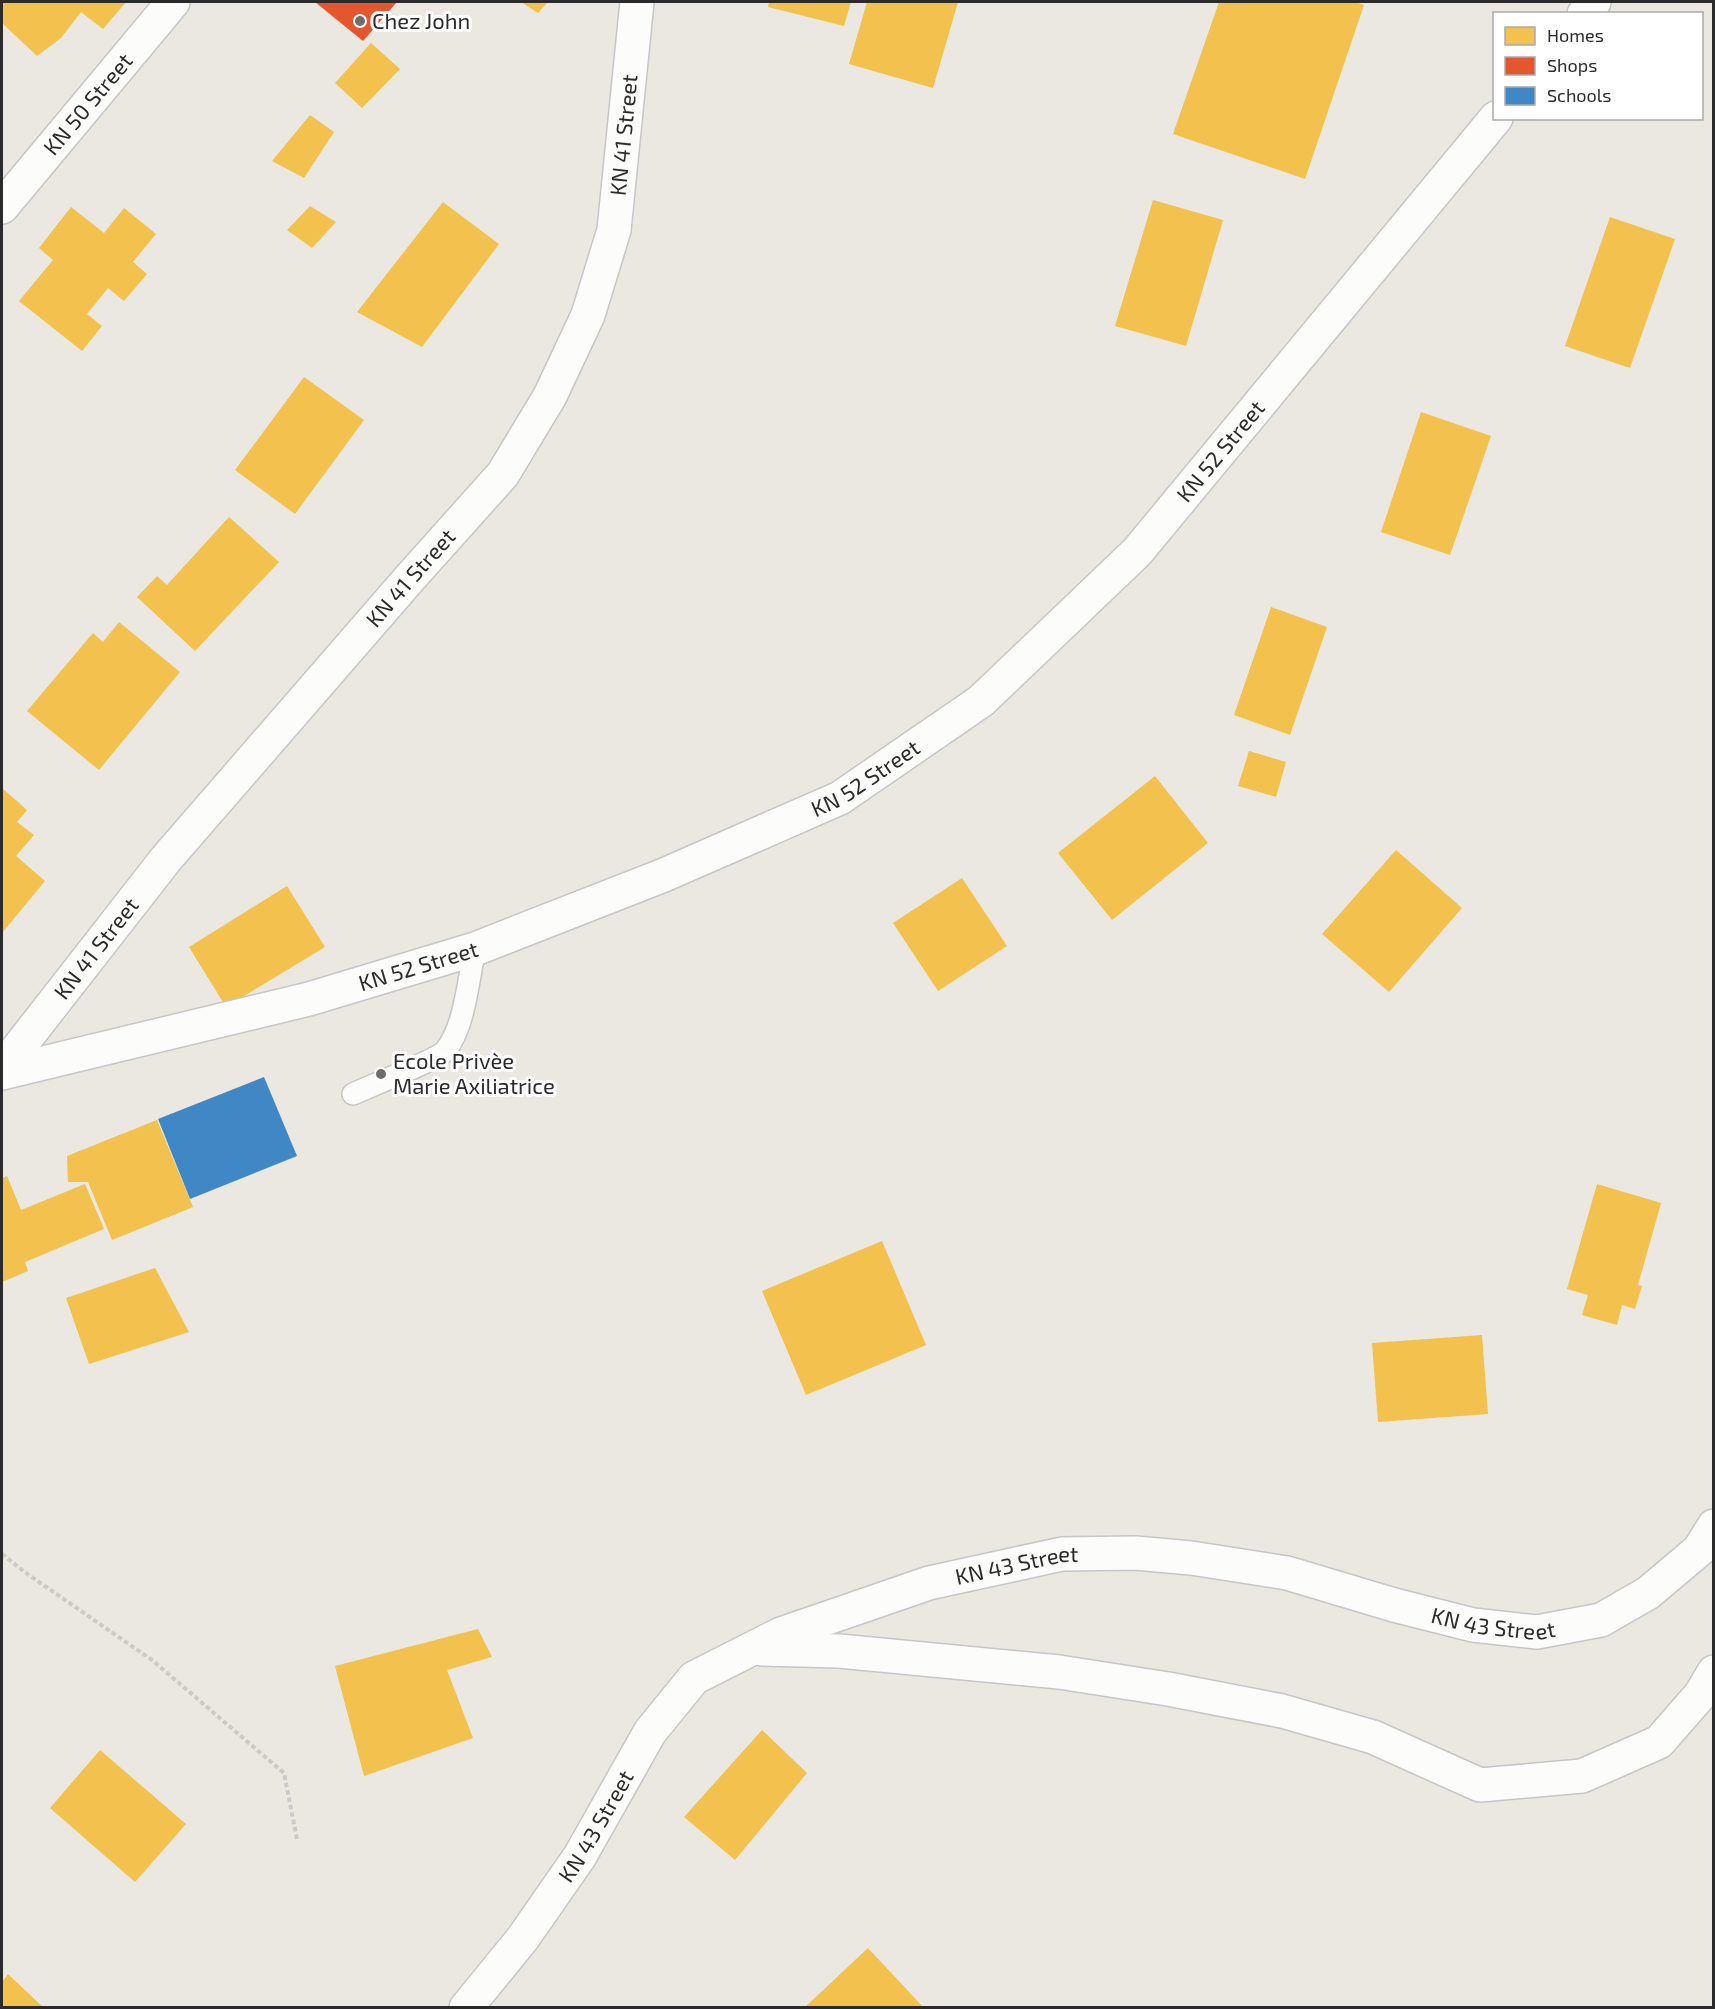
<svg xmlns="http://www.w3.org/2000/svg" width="1715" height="2009" font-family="'Exo 2',sans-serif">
  <rect width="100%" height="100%" fill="#eae8e0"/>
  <path fill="#f2c14e" d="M2,2h124l-23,27 -22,-17 -20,26 -24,18 -35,-33z
    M521,2h27l-10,11z
    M769,2h82l-7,24 -76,-19z
    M867,2h91l-25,86 -84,-24z
    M1219,2h136l9,3 -59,174 -132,-45z
    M371,43l29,26 -38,39 -27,-25z
    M310,115l24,17 -30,46 -32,-17z
    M1153,200l70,20 -37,126 -71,-20z
    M443,202l56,42 -77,103 -65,-35z
    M310,206l26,16 -24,26 -25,-18z
    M71,207l33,26 20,-25 32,26 -23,28 14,12 -23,27 -16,-13 -21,26 15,12 -20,25 -63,-50 34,-41 -14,-12z
    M1610,217l65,22 -45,129 -65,-22z
    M304,377l60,43 -69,94 -60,-44z
    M1421,412l70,24 -41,119 -69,-23z
    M229,517l50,45 -84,89 -58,-54 20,-21 10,9z
    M1271,607l56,20 -37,108 -56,-20z
    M119,622l61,50 -81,98 -72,-59 66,-78 10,9z
    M1249,751l37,11 -10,35 -38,-11z
    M1155,776l53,67 -96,77 -54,-67z
    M2,788l25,22 -10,12 17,13 -18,21 29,25 -43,52z
    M1396,850l66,58 -73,84 -67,-58z
    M962,878l45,68 -69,45 -45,-68z
    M287,886l38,61 -99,60 -37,-60z
    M157,1120l36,87 -81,33 -24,-58h-20l-1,-26z
    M7,1176l14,34 64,-26 19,45 -79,33 3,9 -26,11v-104z
    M1597,1184l64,19 -23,82 4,1 -7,23 -13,-4 -5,20 -35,-10 6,-20 -21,-6z
    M882,1241l44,104 -120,50 -44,-104z
    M155,1268l34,64 -100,32 -23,-66z
    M1482,1335l6,79 -110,8 -6,-79z
    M478,1629l14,28 -45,13 26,68 -109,38 -29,-110z
    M762,1730l45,43 -72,87 -51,-43z
    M100,1750l86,74 -51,58 -85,-74z
    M868,1948l56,60h-120z
    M8,1974l36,34h-42v-26z"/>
  <path fill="#e4572e" d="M315,2h82l-34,39z"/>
  <path fill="#3f88c5" d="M264,1077l33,79 -107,43 -32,-80z"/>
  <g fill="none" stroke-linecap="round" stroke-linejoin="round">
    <defs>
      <path id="service" d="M353,1094c15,-7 85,-35 92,-43 20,-24 23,-71 30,-102"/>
      <g id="minor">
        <path d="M1584,14l10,-12"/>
        <path id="s1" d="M2,207l171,-205"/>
        <path id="s2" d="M2,1073l307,-74 166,-50 189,-74 176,-77 141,-97 156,-149 359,-434"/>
        <path d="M762,1649l77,2 220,21 109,17 114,22 91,26 107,48 102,-9 77,-34 42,-48 13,-22"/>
        <path id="s3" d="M466,2008l57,-70 57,-82 70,-124 44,-54 87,-44 148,-51 133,-29 73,-1 56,5 96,15 107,32 79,20 64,7 64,-12 47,-27 51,-43 15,-24"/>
      </g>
      <g id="secondary">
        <path id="s4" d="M2,1069l164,-210 243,-280 94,-105 47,-78 38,-81 26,-85 23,-228"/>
      </g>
    </defs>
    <use href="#service" stroke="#c7c6c6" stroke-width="24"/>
    <use href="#minor" stroke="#c7c6c6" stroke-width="36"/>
    <use href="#secondary" stroke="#c7c6c6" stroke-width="36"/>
    <path stroke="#cacac8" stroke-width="4" stroke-dasharray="4.5 3" stroke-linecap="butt" d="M2,1554l24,19 126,87 132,113 13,66"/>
    <use href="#service" stroke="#fcfcfa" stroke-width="21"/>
    <use href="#minor" stroke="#fcfcfa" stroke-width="33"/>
    <use href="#secondary" stroke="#fcfcfa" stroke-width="33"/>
  </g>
  <g fill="#6e6d6a" stroke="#fff" stroke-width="2">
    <circle cx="360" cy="21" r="6"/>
    <circle cx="381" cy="1074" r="6"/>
  </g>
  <g text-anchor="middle" stroke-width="6" stroke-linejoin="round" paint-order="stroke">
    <g font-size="22" fill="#2b2b2b" stroke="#fff" text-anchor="start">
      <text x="372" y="29">Chez John</text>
      <text x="393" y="1069">Ecole Privèe<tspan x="393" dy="25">Marie Axiliatrice</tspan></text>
    </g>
    <g font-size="22" fill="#2b2b2b" stroke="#fff">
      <text dy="8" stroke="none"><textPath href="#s1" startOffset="134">KN 50 Street</textPath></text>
      <text dy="8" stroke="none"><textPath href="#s4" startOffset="1143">KN 41 Street</textPath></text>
      <text dy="8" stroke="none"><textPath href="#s2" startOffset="1402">KN 52 Street</textPath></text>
      <text dy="8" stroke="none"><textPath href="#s4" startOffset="639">KN 41 Street</textPath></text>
      <text dy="8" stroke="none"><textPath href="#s2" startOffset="916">KN 52 Street</textPath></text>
      <text dy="8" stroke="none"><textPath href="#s4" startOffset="153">KN 41 Street</textPath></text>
      <text dy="8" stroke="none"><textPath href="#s2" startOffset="430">KN 52 Street</textPath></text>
      <text dy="8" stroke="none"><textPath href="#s3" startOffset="746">KN 43 Street</textPath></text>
      <text dy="8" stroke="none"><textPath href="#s3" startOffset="1232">KN 43 Street</textPath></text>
      <text dy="8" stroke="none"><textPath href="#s3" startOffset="224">KN 43 Street</textPath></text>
    </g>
  </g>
  <rect width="1715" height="2009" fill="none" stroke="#2b2b2b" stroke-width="6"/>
  <rect x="1493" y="12" width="210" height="108" fill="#ffffff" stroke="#aaaaaa" stroke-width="1.5"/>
  <rect x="1505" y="27" width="30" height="18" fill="#f2c14e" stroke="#aaaaaa" stroke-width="1.5"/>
  <text x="1547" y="42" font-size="18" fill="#2b2b2b">Homes</text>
  <rect x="1505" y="57" width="30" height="18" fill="#e4572e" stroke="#aaaaaa" stroke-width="1.5"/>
  <text x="1547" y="72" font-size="18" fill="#2b2b2b">Shops</text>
  <rect x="1505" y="87" width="30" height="18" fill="#3f88c5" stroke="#aaaaaa" stroke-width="1.5"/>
  <text x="1547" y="102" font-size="18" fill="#2b2b2b">Schools</text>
</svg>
